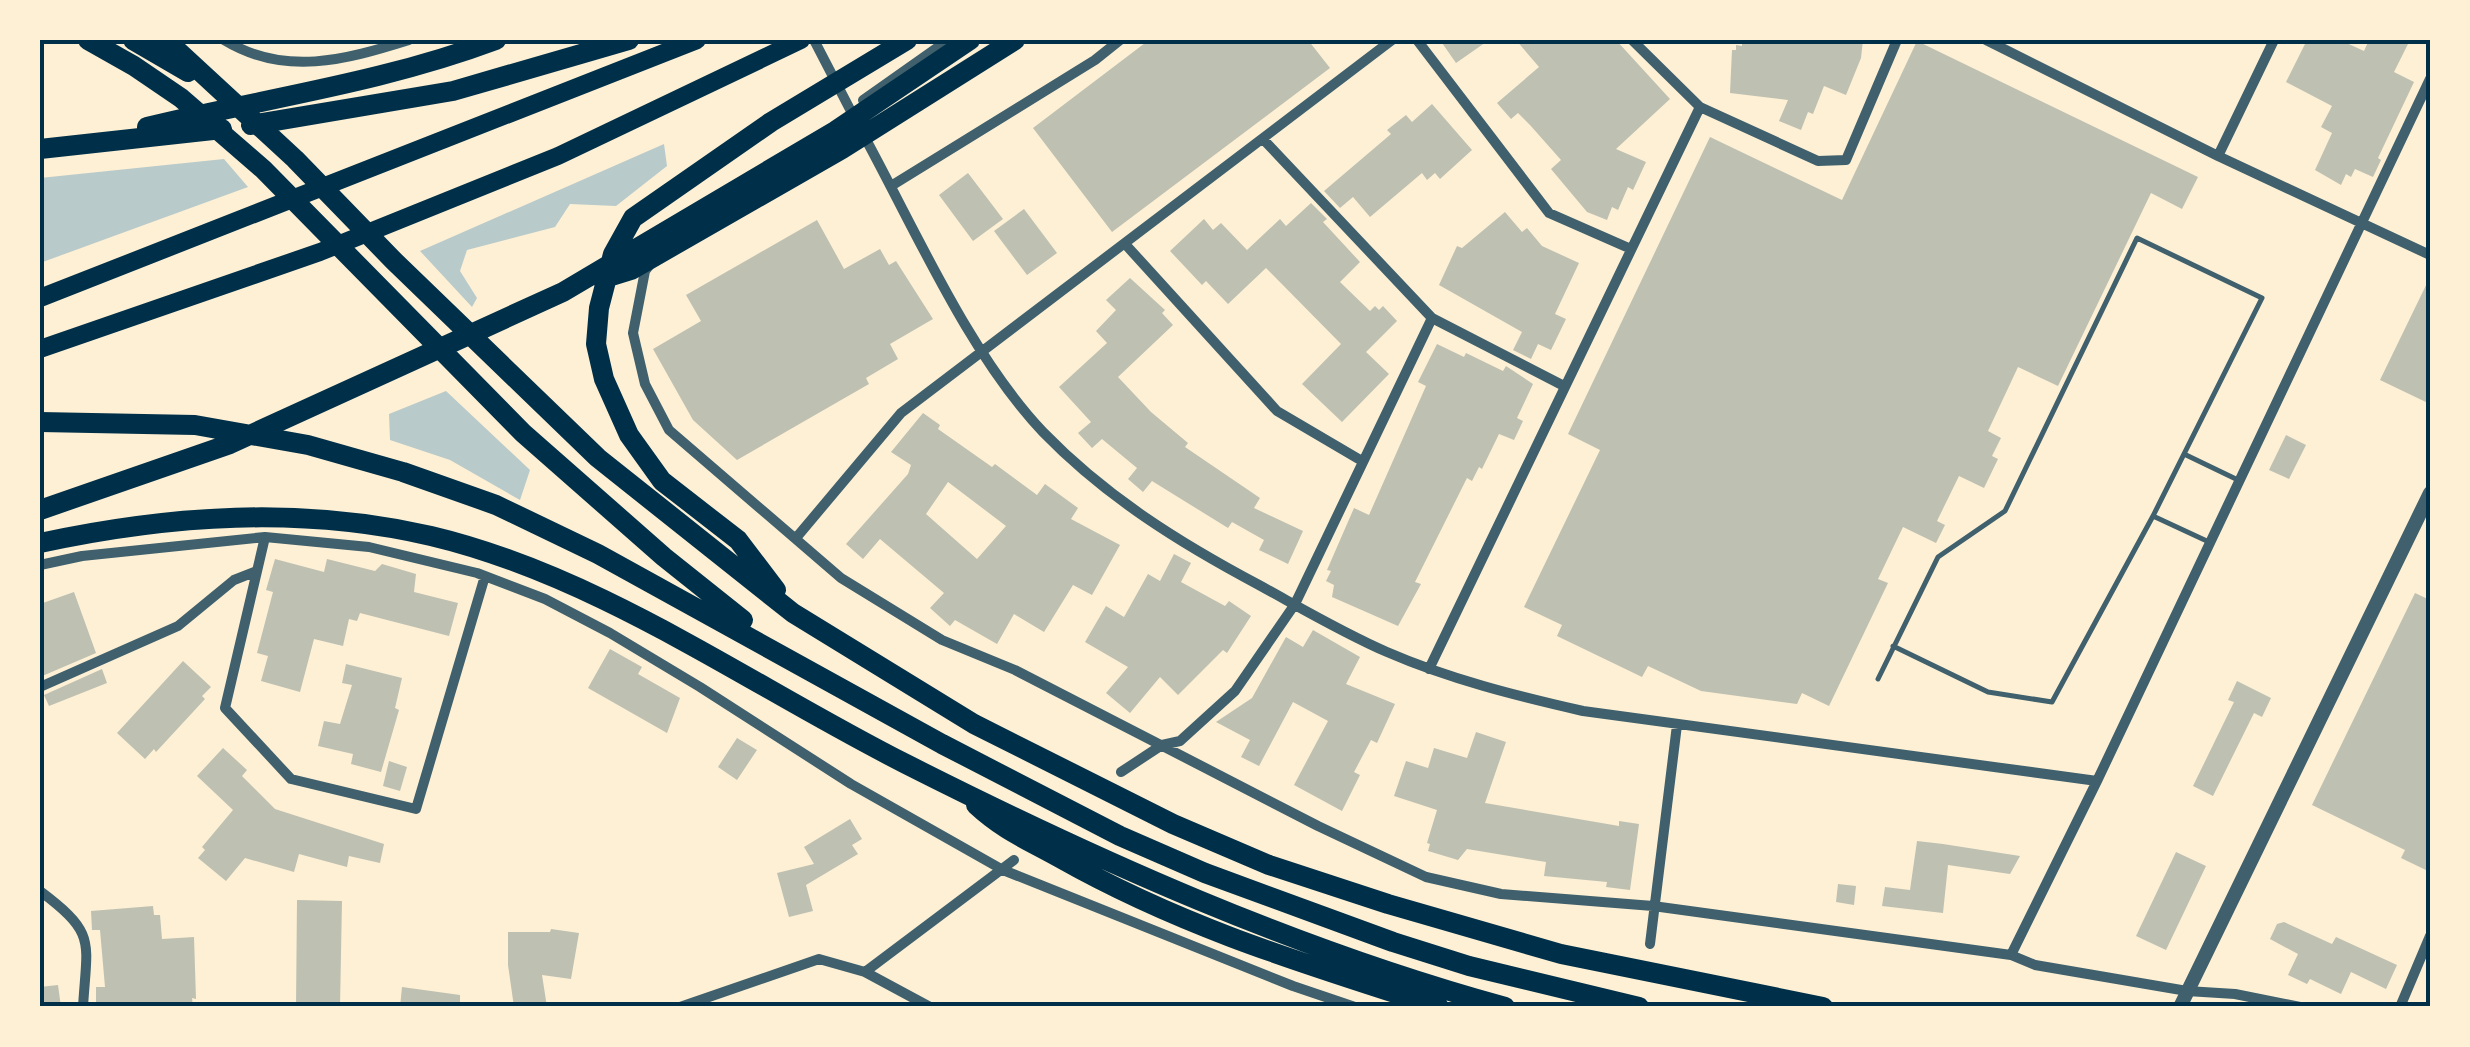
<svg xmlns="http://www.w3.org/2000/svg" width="2470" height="1047" font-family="'Open Sans',sans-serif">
  <rect width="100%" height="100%" fill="#fdf0d5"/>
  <path fill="#b9caca" d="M664,144l3,22 -51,40 -46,-2 -15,23 -88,23 -7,21 17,27 -5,9 -52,-56z
    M224,159l24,28 -208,76v-85z
    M446,391l84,79 -10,30 -70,-40 -60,-20 -1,-26z"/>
  <path fill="#bec0b2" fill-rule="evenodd" d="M1149,40h159l22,28 -218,164 -79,-104z
    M1440,40h49l-33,23z
    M1516,40h100l54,59 -54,50 30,13 -13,28 -5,-3 -10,23 -6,-3 -5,13 -20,-8 -36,-43 10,-9 -31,-35 -12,-12 -7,6 -14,-16 42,-36z
    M1742,40h121l-2,18 -15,37 -22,-9 -11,28 -5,-2 -7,18 -22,-9 9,-21 -58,-7 2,-43h4v-5l6,1z
    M2307,40h33l24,11 5,-11h41l-16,32 20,10 -36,76 3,2 -8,17 -18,-8 -4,8 -5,-3 -5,11 -26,-15 17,-37 -11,-6 11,-21 -46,-24z
    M1917,41l281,136 -16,32 -31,-16 -93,193 -40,-19 -30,64 13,7 -9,18 6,3 -14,29 -25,-12 -22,45 8,4 -9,18 -33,-16 -25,52 10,4 -59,123 -27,-13 -5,11 -96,-13 -53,-25 -6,11 -85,-41 5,-11 -38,-18 76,-157 -32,-16 142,-297 132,63z
    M1432,104l40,46 -32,29 -5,-6 -8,7 -5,-7 -52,44 -17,-20 -13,11 -16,-17 67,-57 -4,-4 19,-15 6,7z
    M968,173l35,46 -30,22 -34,-46z
    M1311,203l16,16 -4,3 37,40 -20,20 30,29 5,-5 4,4 4,-4 14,15 -31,31 23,22 -47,48 -40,-38 39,-40 -75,-76 -38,36 -22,-23 -4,4 -32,-34 34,-32 9,11 8,-7 26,27 33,-31 6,7z
    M1024,209l33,44 -30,22 -33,-44z
    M1505,212l17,20 5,-4 15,18 37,17 -24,51 11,5 -15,31 -13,-6 -7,15 -18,-9 9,-18 -83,-47 18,-39 5,2z
    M817,220l27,49 36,-20 9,16 7,-4 37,58 -43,25 8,15 -32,19 3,6 -132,76 -44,-40 -40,-71 48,-28 -15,-26z
    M2430,277v127l-50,-24z
    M1130,278l35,32 -3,3 11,12 -55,52 33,35 37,31 -3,4 75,51 -6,10 49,23 -15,33 -29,-14 5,-10 -32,-18 -4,6 -76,-47 -9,11 -15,-13 9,-11 -35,-29 -10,9 -14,-15 13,-11 -32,-35 48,-44 -11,-12 20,-21 -10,-10z
    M1437,344l27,13 2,-4 37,18 3,-5 27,18 -16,34 6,3 -9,19 -15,-6 -17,35 -3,-2 -7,14 -5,-3 -52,104 6,2 -23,42 -66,-29 2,-12 -8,-4 5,-10 -4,-1 27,-62 15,7 57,-129 -8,-4z
    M923,413l17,12 -2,4 54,38 3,-3 42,31 8,-11 33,24 -7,11 49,26 -28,50 -19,-10 -29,47 -30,-18 -17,30 -42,-24 -5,6 -20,-18 14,-15 -64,-54 -17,20 -17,-15 62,-70 3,-9 -20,-13zM948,482l58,44 -29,33 -51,-45z
    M2286,435l20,10 -17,34 -20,-9z
    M1174,554l17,9 -10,19 44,24 4,-5 22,15 -24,37 -4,-3 -45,45 -18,-18 -30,36 -24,-20 22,-26 -43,-25 21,-36 18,11 24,-43 12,7z
    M275,559l49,13 3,-13 48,12 7,-7 34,10 -2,18 44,11 -9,33 -89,-23 -3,8 -8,-2 -6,27 -29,-7 -14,53 -39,-11 7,-25 -11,-3 16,-61 -7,-2z
    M74,592l22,61 -56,24v-73z
    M2415,593l15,7v272l-29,-14 4,-8 -93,-45z
    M1313,630l47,27 -14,27 49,20 -18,39 -6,-3 -17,32 6,3 -18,36 -48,-26 34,-64 -35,-19 -34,64 -18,-9 9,-17 -34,-18 36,-24 34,-61 17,10z
    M610,649l32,18 -4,7 42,24 -13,35 -79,-45z
    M183,661l28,26 -9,9 3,3 -49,53 -2,-3 -9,10 -28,-26z
    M346,664l56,14 -7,30 4,2 -18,62 -30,-8 2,-10 -35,-8 6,-25 16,3 12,-39 -10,-2z
    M102,669l5,14 -58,23 -5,-11z
    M2237,681l34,17 -9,19 -8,-4 -41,83 -20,-10 41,-84 -6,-2z
    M1476,732l30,10 -21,61 134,23v-5l20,3 -9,66 -24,-3 1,-5 -63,-6 2,-14 -79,-13 -9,11 -30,-9 2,-7 -3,-1 10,-33 -43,-14 12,-35 22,7 6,-20 33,10z
    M737,738l20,12 -20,30 -19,-13z
    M223,748l24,22 -5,6 33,33 109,35 -4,19 -31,-7 -2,11 -48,-13 -5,18 -49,-14 -19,23 -28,-23 7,-8 -3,-3 31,-37 -36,-34z
    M389,761l18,6 -7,24 -17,-5z
    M850,819l12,20 -10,6 6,9 -52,31 7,26 -24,6 -12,-44 37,-9 -10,-17z
    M1917,841l26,3 77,12 -10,18 -62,-9 -5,48 -61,-7 3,-19 25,3z
    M2176,852l30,14 -40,84 -30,-14z
    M1838,884l18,2 -2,19 -18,-3z
    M297,900l45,1 -2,106h-44z
    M153,906l1,9h6l2,24 32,-2 2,62 -4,-1 1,9h-97v-20h9l-5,-57h-8l-1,-19z
    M2284,922l48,22 4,-7 61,28 -11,24 -35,-17 -10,22 -31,-15 -3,5 -19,-9 10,-21 -28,-15 7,-15z
    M551,929l28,4 -8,46 -29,-4 5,32h-33l-6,-42v-33h42z
    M58,985l3,22h-21v-20z
    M402,987l58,8v12h-60z"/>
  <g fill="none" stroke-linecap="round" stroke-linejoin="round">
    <path stroke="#3f606c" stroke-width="5" d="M2184,454l54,26
      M2153,516l56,26
      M1878,679l60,-122 67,-46 132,-273 125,60 -109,218 -101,186 -64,-10 -95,-46"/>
    <path stroke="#3f606c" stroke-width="10" d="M224,40c61,37 121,20 185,0
      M814,40l41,79
      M1417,40l132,173 82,36
      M1632,40l68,67 118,54 28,-1 51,-120
      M1986,40l232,116 212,99
      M863,100l85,-60
      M863,134c52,95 106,220 180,298 63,65 137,111 216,153 42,23 84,48 128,67 62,27 130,44 196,59l514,70
      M1263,139l169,179 132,68
      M2218,156l56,-116
      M891,186l204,-126 25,-20
      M1126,245l151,166 85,50
      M649,266l-4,5 -12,62 12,51 24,46 172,148 101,62 73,30 303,156 108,51 75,17 152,12 358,49 24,10 152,26 48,3 65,13
      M265,537l-40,171 66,71 125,30 69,-233
      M796,538l105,-125 491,-373
      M40,565l42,-9 183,-19 104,10 108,26 68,26 65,34 90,54 151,97 152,86 290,116 62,21
      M1429,669l271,-562
      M40,687l138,-61 56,-46 23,-9
      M1121,772l41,-27 18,-4 55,-50 60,-87 137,-286
      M40,891c57,43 47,49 43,116
      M1650,944l27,-219
      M2011,955l86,-174 333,-702
      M865,972l149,-112
      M680,1007l139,-48 46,13 65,35
      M2400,1007l30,-71"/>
    <path stroke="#3f606c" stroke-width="14" d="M2180,1007l250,-514"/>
    <path stroke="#003049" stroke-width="18" d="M40,298l657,-258
      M40,349l280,-97 238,-96 243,-116"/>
    <path stroke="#003049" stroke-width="20" d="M88,40l46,26 47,32 82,71 260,264 141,124 79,63
      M133,40l55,32
      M166,40l129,119 98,101 205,198 195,155 181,111 199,100 96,41 119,39 173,50 262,53
      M251,125l202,-34 176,-51
      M147,127c119,-29 234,-44 349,-87
      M40,149l182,-20
      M602,279l29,-9 211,-121 173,-109
      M40,422l155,3 113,20 95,27 93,33 102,49 344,190 178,92 85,37 188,69 76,24 170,41
      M40,510l190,-66 333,-152 272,-161 135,-91
      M40,543c130,-28 261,-37 391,-7 169,40 322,151 475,228 192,97 391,186 599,243
      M776,590l-38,-50 -76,-59 -33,-46 -25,-56 -8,-35 3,-36 14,-54 20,-36 138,-96 136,-82
      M976,805c28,26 52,35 84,53 124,70 245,106 379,149"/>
  </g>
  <rect width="2470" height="1047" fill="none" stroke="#fdf0d5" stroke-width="85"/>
  <rect x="42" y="42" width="2386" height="962" fill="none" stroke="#003049" stroke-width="4"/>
</svg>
